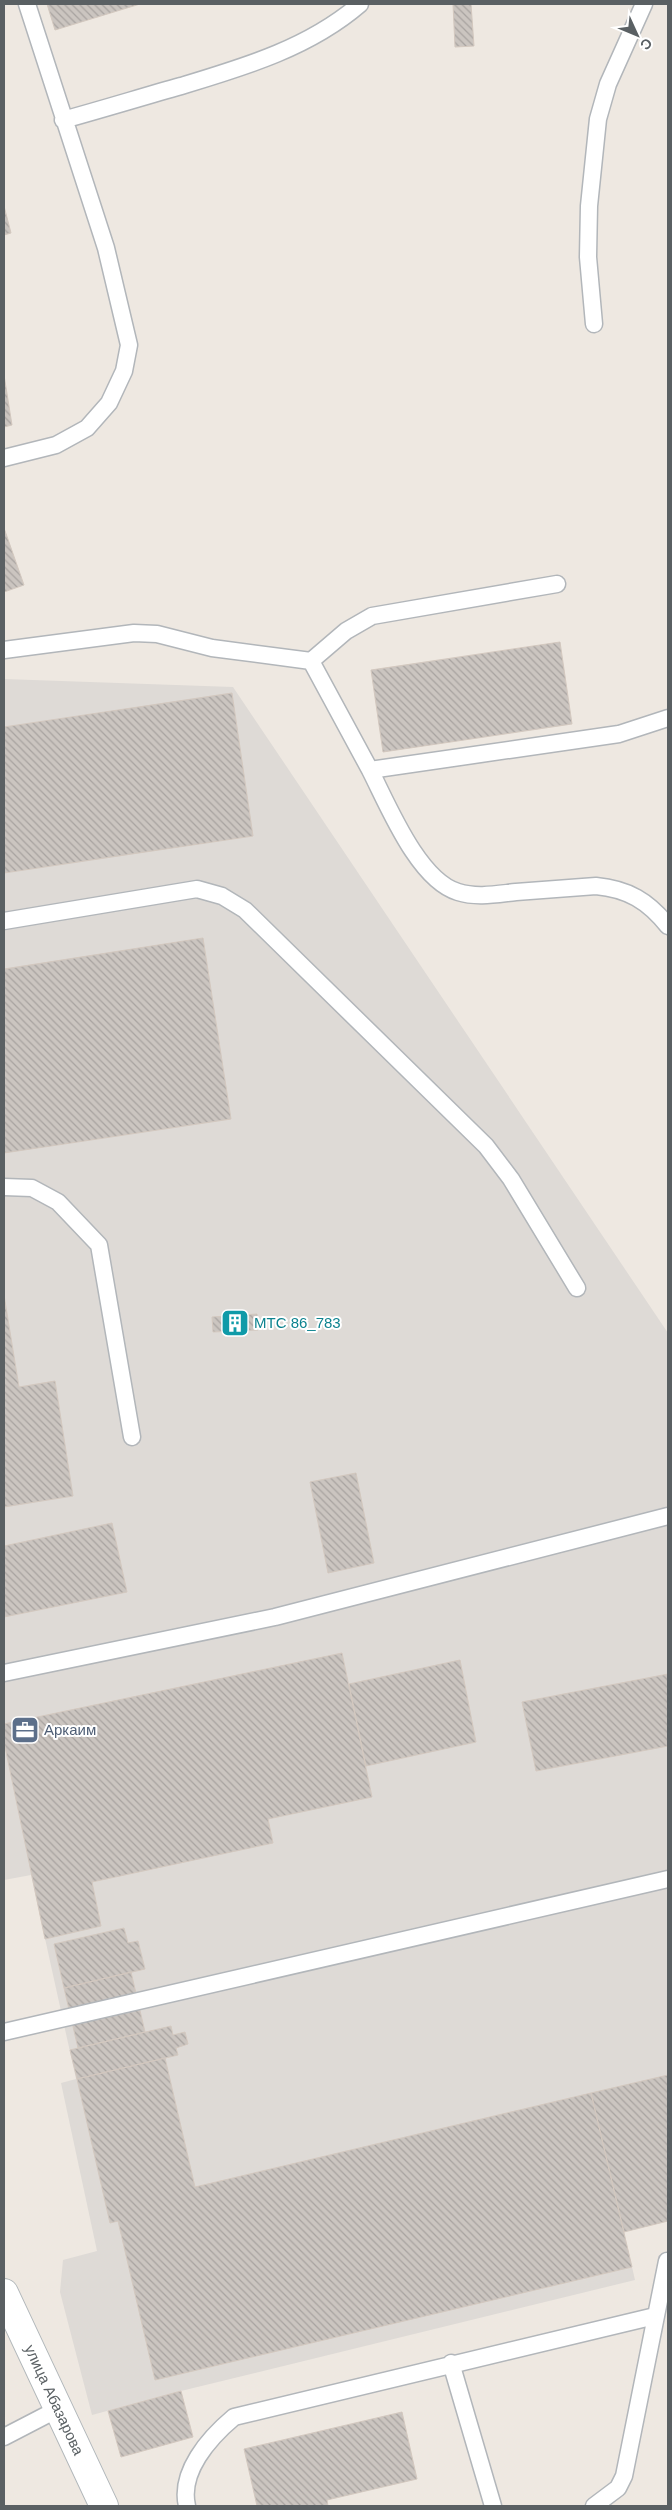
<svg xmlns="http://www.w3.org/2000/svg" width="672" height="2510" font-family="Arial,sans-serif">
  <defs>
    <pattern id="building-back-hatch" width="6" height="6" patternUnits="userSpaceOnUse" patternTransform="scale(1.25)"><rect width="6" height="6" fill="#cbc5c0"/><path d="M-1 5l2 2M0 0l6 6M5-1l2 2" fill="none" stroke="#a8a3a0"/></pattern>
  </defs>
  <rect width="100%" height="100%" fill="#eee8e1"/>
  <path fill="#dedad6" d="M4,679l229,8 435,646v888l-44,11 11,48 -454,111 -89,24 -32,-123 3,-32 34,-9 -36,-168 15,-4 -45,-204 -27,5z"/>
  <path fill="url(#building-back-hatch)" stroke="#d3c8bf" d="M47,4h93l-85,26z
    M453,4h18l3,42 -19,1z
    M4,206l7,27 -7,2z
    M4,375l8,50 -8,2z
    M4,528l20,57 -20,7z
    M560,642l12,82 -189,28 -12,-82z
    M232,693l21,143 -249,37v-146z
    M203,938l28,181 -227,34v-184z
    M4,1295l15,92 36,-6 18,115 -69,11z
    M257,1314l1,16 -45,2 -1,-15z
    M356,1473l18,90 -46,10 -18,-91z
    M112,1523l15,69 -123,25v-71z
    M342,1653l30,144 -104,22 5,24 -181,39 9,44 -56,13 -41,-197v-18z
    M460,1660l16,82 -110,24 -17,-82z
    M668,1674v72l-132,25 -14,-69z
    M124,1928l4,15 10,-2 7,28 -81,19 -10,-44z
    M131,1972l14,60 -67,16 -14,-60z
    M171,2026l2,9 12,-3 3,12 -12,4 2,7 -101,24 -7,-29z
    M165,2058l30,129 396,-94 41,174 -477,113 -37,-159 -8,2 -33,-144z
    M668,2075v146l-44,11 -33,-139z
    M181,2391l12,46 -72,20 -13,-46z
    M402,2412l15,67 -90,21 1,6h-71l-13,-57z"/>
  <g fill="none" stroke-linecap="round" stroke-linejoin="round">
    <defs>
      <path id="lane" d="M63,120c40,-11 79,-23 118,-34 63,-19 128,-38 179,-82
        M594,324l-6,-67 1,-51 9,-87 10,-35 36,-80
        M4,458l52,-13 31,-17 22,-25 15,-32 5,-26 -23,-97 -79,-244
        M4,650l130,-17 23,1 55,14 99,13 59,109 249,-36 49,-16
        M311,661l35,-30 26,-15 185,-32
        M370,770c18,35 48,110 88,122 19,6 39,2 58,0 26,-2 53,-4 80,-6 32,3 52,15 72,40
        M4,921l193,-32 25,7 23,14 241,236 25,33 66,109
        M4,1187l28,1 26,14 41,43 33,192
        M4,1673l271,-56 393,-101
        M4,2032l664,-153
        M451,2363l42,143
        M4,2437l54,-28
        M187,2506c-8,-34 22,-68 47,-89l421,-101
        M594,2506l24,-18 6,-12 43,-215"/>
      <path id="secondary" d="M4,2293l100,213"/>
    </defs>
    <use href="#lane" stroke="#b2b6ba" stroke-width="19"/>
    <use href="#secondary" stroke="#b1b7ba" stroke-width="30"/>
    <use href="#lane" stroke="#fff" stroke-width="16"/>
    <use href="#secondary" stroke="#fff" stroke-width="28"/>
  </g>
  <defs>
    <symbol id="building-square" viewBox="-11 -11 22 22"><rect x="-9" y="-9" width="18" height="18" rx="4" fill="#0f9aa8" stroke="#fff"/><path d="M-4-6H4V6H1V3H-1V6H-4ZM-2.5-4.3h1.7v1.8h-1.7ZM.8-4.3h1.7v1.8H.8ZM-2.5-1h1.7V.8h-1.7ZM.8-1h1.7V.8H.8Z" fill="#fff"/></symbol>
    <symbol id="office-square" viewBox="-11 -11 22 22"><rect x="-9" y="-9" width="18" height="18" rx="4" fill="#5c6f8a" stroke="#fff"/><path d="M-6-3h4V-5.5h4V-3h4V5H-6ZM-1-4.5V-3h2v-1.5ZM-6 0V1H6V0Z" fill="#fff"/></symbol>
  </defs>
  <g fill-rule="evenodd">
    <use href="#building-square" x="219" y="1307" width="32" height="32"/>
    <use href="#office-square" x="9" y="1714" width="32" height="32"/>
  </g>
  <g text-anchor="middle" stroke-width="4" stroke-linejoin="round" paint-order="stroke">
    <g font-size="15" fill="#0d838f" stroke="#fff" text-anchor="start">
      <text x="254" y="1328">МТС 86_783</text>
    </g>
    <g font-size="15" fill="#4e5e75" stroke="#fff" text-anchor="start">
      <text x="44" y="1735">Аркаим</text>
    </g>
    <g font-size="15" fill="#5a6063" stroke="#fff">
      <text transform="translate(54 2400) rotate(65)" y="5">улица Абазарова</text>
    </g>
  </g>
  <rect width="672" height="2510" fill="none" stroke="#5a6063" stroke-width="10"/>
  <g transform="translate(637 35) rotate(134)" stroke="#ffffff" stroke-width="4" paint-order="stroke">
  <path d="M0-4L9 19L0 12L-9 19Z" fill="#5a6063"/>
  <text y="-8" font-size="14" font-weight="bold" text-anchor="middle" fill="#5a6063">С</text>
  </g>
</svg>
